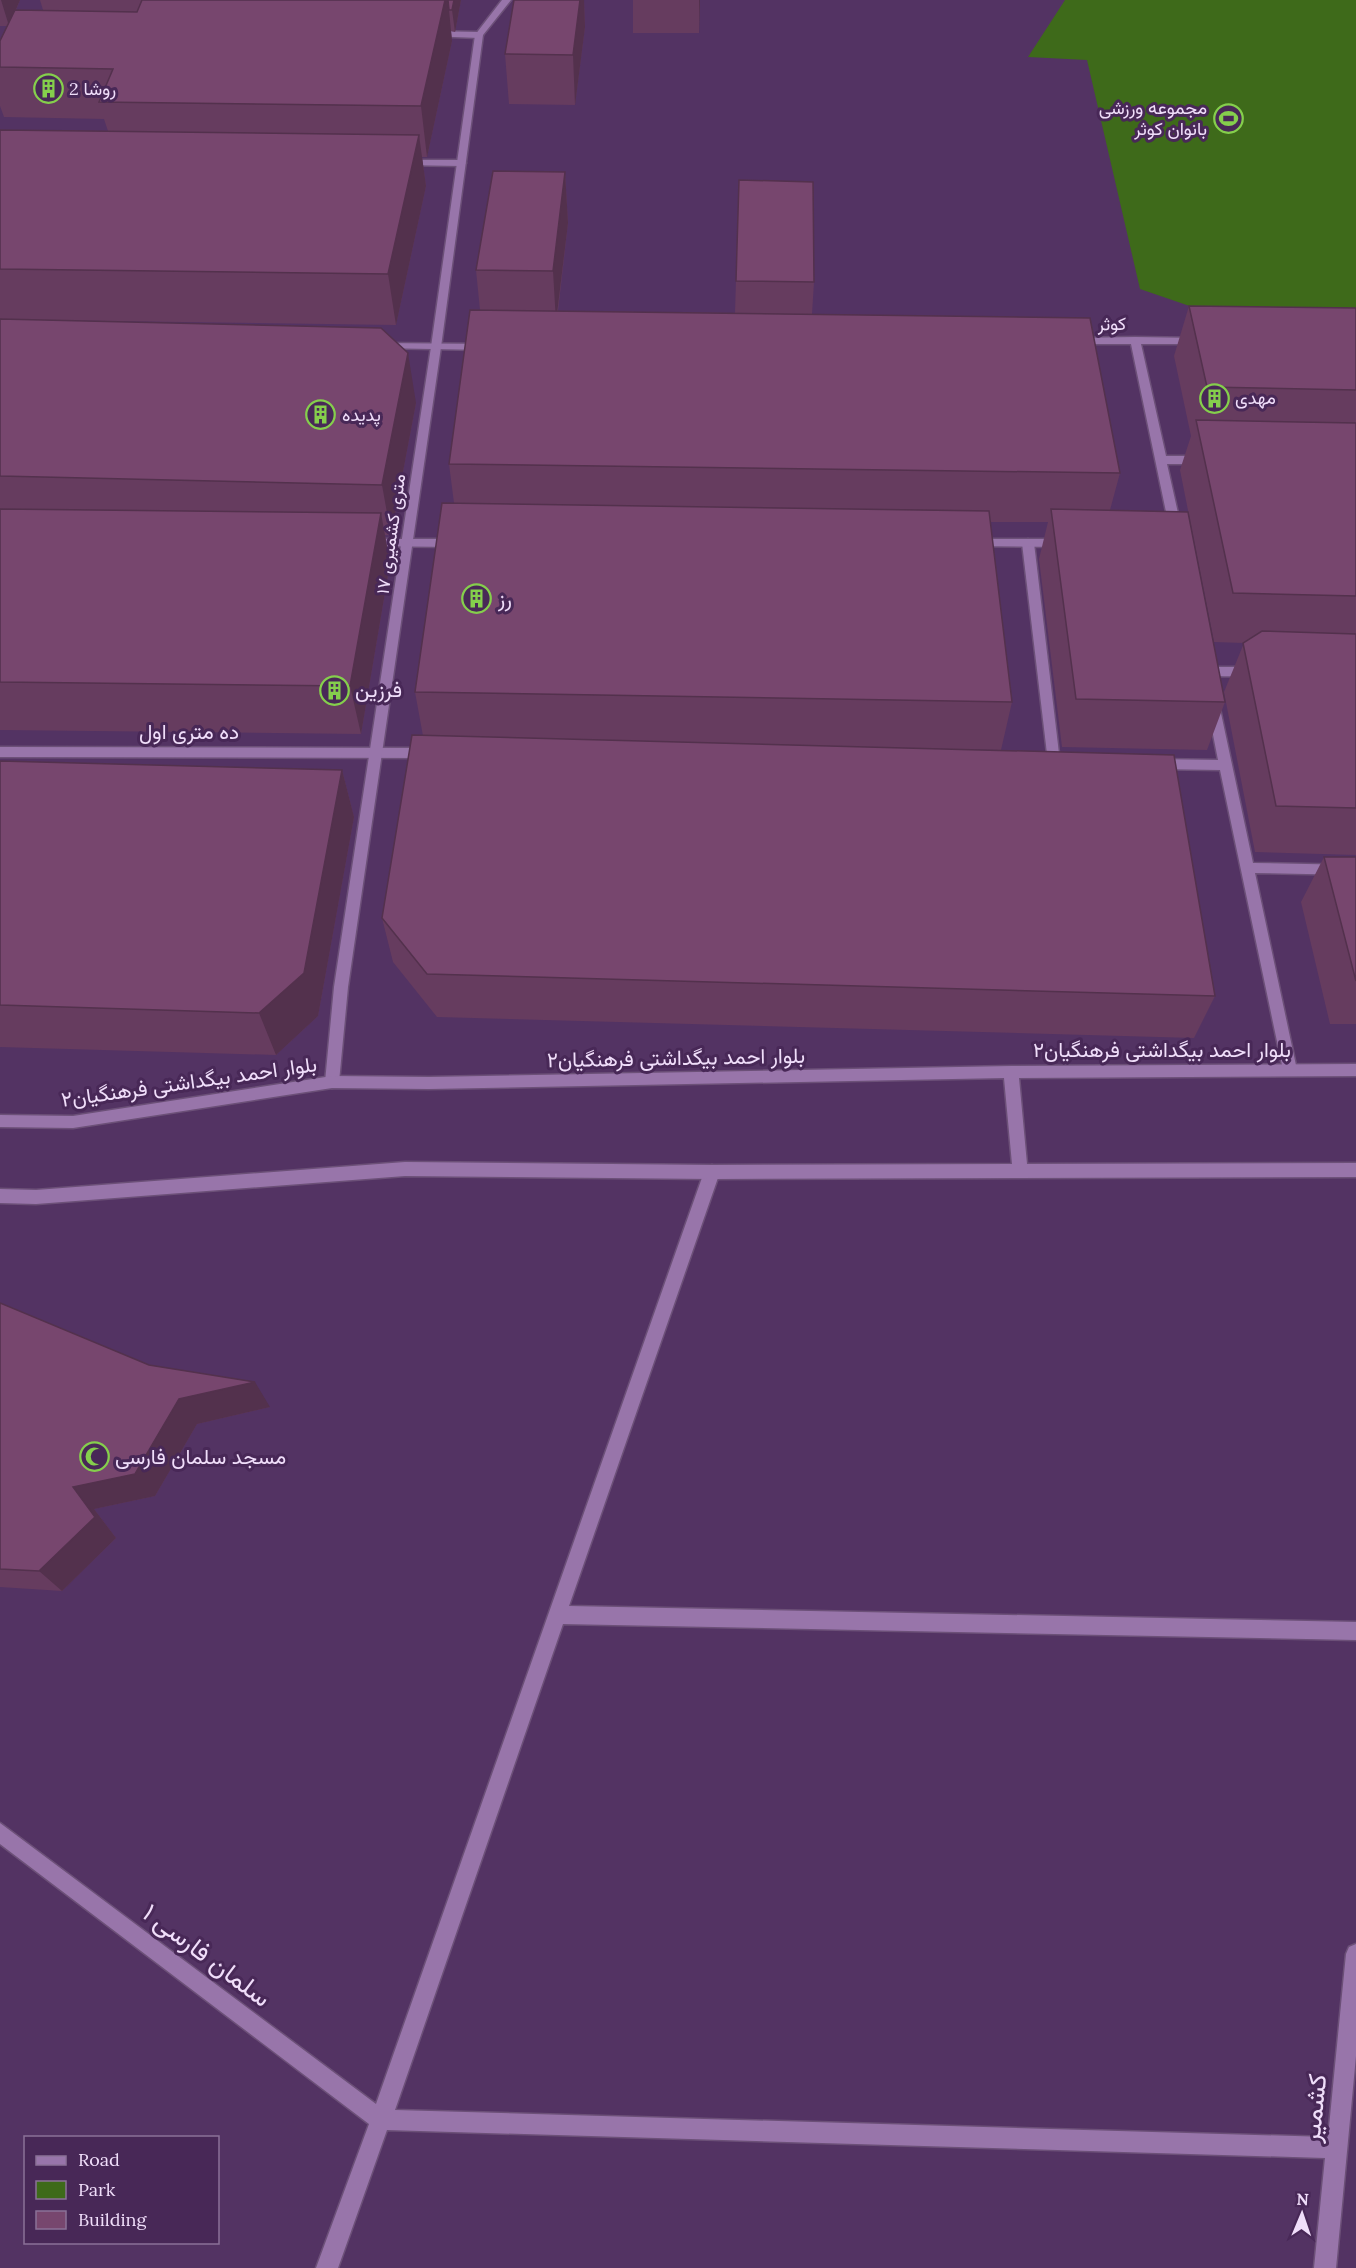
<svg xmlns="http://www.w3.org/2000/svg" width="1356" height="2268" font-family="Lora,Vazirmatn,serif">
  <rect width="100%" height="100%" fill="#533363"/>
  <path fill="#3e6a1a" d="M1065,0h291v312l-146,1 -70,-24 -53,-229 -59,-3z"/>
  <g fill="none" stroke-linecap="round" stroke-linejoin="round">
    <defs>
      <path id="service" d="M1028,539l6,4 26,219 -6,5 -6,-5 -26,-219z"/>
      <path id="minor" d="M431,31l48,1 4,3 -4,3 -51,-2v-4z
        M404,160h57l5,3 -5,3 -60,-1v-4z
        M1135,337l62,1 5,3 -5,3h-56l25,112h37l6,4 -6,4h-36l15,67 -6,4 -6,-4 -39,-187h-57l-5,-3 5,-3z
        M381,343l105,1 5,3 -5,3 -109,-2 -1,-2z
        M366,539h90l6,4 -6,4 -94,-1 -2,-3z
        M975,539h87l6,4 -6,4 -91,-1 -2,-3z
        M1206,667h45l6,4c-6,7 -51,7 -57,0z
        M1213,699l6,5 34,159 103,2v10l-101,-2 42,197 -2,4h-10l-2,-4 -63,-300 -64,-1 -6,-5 6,-5 62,1 -11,-56z
        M0,747l427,1 6,5 -6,5 -427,-1z
        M712,1165l5,2 3,5 -151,434 787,16v18l-793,-16 -168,486 933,27 18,-183 3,-7 7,-3v112l-20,212h-22l11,-110 -938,-28 -49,138h-22l53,-144 -369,-280v-21l376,281 328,-932 3,-5z"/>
      <path id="tertiary" d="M502,0h9l-28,35 -42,312 -93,640 -9,95 -2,4 -5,2 -5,-2 -2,-4 9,-95 97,-640 44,-312z"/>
      <path id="secondary" d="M1356,1064v12l-337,2 8,86 329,-1v14l-644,2 -307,-3 -369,28 -36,-1v-14l36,1 369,-28 307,3 300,-1 -8,-86 -575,11 -97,-1 -259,40 -73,-1v-12l73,1 259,-40 97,1 582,-11z"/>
    </defs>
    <use href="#service" stroke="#6c5078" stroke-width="3"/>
    <use href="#minor" stroke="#6c5078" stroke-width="3"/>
    <use href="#tertiary" stroke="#6c5078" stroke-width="3"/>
    <use href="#secondary" stroke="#6c5078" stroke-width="3"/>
    <use href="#service" fill="#9875aa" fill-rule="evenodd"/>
    <use href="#minor" fill="#9875aa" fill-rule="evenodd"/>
    <use href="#tertiary" fill="#9875aa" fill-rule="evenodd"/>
    <use href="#secondary" fill="#9875aa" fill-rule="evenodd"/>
  </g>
  <path fill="#663c5f" d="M0,0h20l-4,10h27l-3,-10h421l-6,32 -4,-1 1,10 -25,116h-5l4,29 -30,139 -363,-5 383,83 -25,132h-6l5,28 -29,171 -361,-4v-600l108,1 -4,-12 -100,-2 -4,-11v-65l8,-15h-8z
    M514,0h70l1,27 -10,78 -66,-1 -4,-50z
    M633,0h67l-1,33h-66z
    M565,172l3,51 -10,88 177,2 4,-133 75,102 -2,32 308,159 -10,37 115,192 -18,48 -145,-3 -23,-188 9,-37h-58l22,180 -11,48 -100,-2 314,248 -21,42 -757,-21 -44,-55 -11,-44 41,-182 -8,-44 39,-189 -5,-39 31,-154 -4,-40z
    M1189,306l167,2v547l-101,-3 -31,-160 20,-49 -30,-1 -34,-172 11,-34 -17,-80z
    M0,761l342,9 12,47 -36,199 -42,39 -276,-8z
    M1324,857h32v167h-26l-29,-122z
    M0,1303l149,62 121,42 -73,17 -42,72 -61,13 22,29 -54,53 -62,-4z"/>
  <path fill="#53314d" d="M1,0h19l-11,26z
    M445,0h3l4,41 -25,116 -6,-51z
    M454,0h7l-6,32 -3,-22z
    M580,0h4l1,27 -10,78 -2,-50z
    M699,0h1l-1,33z
    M419,135l7,51 -30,139 -8,-51z
    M565,172l3,51 -12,99 -3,-51z
    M408,353l8,50 -25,132 -9,-50z
    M381,513l9,50 -29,171 -11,-48z
    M342,770l12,47 -36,199 -42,39 -17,-42z
    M255,1382l15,25 -73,17 -42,72 -61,13 22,29 -54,53 -23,-20 34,-84 106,-88z"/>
  <path fill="#77466e" stroke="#53314d" stroke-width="1.5" d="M142,0h303l-24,106 -322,-4 14,-33 -113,-2v-26l15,-31 122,2z
    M448,0h6l-2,10h-3z
    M514,0h66l-7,55 -68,-1z
    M0,130l419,5 -31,139 -388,-5z
    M493,171l72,1 -12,99 -77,-1z
    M739,180l74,2 1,100 -78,-1z
    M1189,306l167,2v82l-149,-3z
    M470,310l620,8 30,155 -671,-9z
    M0,319l381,9 27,25 -26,132 -382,-9z
    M1196,420l160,3v173l-123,-3z
    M442,503l547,8 23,191 -597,-10z
    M0,509l381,4 -31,173 -350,-4z
    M1051,509l137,3 37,190 -149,-3z
    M1262,631l94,3v174l-80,-2 -33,-163z
    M412,735l762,20 41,241 -788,-22 -45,-56z
    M0,761l342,9 -38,203 -45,40 -259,-8z
    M1324,857h32v124z
    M0,1303l149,62 106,17 -76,17 -44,75 -62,13 22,30 -56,54 -39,-2z"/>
  <defs>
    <symbol id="building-ring" viewBox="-11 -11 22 22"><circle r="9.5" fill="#482857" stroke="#85cf4c" stroke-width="1.5"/><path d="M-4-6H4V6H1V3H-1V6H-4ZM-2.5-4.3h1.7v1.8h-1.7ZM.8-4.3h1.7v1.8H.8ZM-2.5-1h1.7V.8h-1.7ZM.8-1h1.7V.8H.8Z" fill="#85cf4c"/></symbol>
    <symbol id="stadium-ring" viewBox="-11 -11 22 22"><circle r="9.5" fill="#482857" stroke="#85cf4c" stroke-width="1.5"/><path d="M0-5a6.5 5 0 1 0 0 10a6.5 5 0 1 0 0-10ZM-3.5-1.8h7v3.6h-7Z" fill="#85cf4c"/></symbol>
    <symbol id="mosque-ring" viewBox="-11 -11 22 22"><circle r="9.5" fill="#482857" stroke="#85cf4c" stroke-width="1.5"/><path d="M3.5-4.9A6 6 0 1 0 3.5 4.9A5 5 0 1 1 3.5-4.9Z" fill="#85cf4c"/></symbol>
  </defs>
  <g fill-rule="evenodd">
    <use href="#building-ring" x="32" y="72" width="33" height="33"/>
    <use href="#stadium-ring" x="1212" y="102" width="33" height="33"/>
    <use href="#building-ring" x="1198" y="382" width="33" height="33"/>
    <use href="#building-ring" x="304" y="398" width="33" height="33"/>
    <use href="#building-ring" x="460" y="582" width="33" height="33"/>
    <use href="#building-ring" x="318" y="674" width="33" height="33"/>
    <use href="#mosque-ring" x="78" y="1440" width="33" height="33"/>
  </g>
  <g text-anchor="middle" stroke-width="6" stroke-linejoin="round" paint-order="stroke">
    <g font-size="18" fill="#f0defa" stroke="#482857" text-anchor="start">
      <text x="69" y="95">روشا 2</text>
      <text x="1207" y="114" text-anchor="end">مجموعه ورزشی<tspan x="1207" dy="21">بانوان کوثر</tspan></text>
      <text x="1235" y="404">مهدی</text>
      <text x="342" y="421">پدیده</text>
    </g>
    <g font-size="18" fill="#f0defa" stroke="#482857">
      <text transform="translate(1112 324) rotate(-1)" y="6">کوثر</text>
      <text transform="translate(391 534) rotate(-82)" y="6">۱۷ متری کشمیری</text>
    </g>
    <g font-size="21" fill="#f0defa" stroke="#482857" text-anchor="start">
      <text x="498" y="606">رز</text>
      <text x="355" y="697">فرزین</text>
      <text x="115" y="1464">مسجد سلمان فارسی</text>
    </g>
    <g font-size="21" fill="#f0defa" stroke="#482857">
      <text x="189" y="739">ده متری اول</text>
      <text x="1162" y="1057">بلوار احمد بیگداشتی فرهنگیان۲</text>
      <text transform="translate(676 1058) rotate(-1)" y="7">بلوار احمد بیگداشتی فرهنگیان۲</text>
      <text transform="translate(189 1082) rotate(-8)" y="7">بلوار احمد بیگداشتی فرهنگیان۲</text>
    </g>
    <g font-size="26" fill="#f0defa" stroke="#482857">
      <text transform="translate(207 1955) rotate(37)" y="9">سلمان فارسی ۱</text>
      <text transform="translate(1314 2108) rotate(-84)" y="9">کشمیر</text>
    </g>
  </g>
  <rect x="24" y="2136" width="195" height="108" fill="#482857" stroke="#8b7198" stroke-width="1.5"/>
  <rect x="36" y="2156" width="30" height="9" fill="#9875aa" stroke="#8b7198" stroke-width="1.5"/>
  <text x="78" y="2166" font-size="18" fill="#f0defa">Road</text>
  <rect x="36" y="2181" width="30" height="18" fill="#3e6a1a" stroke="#8b7198" stroke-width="1.5"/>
  <text x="78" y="2196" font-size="18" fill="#f0defa">Park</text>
  <rect x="36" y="2211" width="30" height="18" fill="#77466e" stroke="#8b7198" stroke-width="1.5"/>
  <text x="78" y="2226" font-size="18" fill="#f0defa">Building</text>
  <g transform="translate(1302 2214) rotate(2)" stroke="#482857" stroke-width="4.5" paint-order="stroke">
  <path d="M0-4.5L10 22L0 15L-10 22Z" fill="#f0defa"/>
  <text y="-9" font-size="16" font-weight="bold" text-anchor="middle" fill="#f0defa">N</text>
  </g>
</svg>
